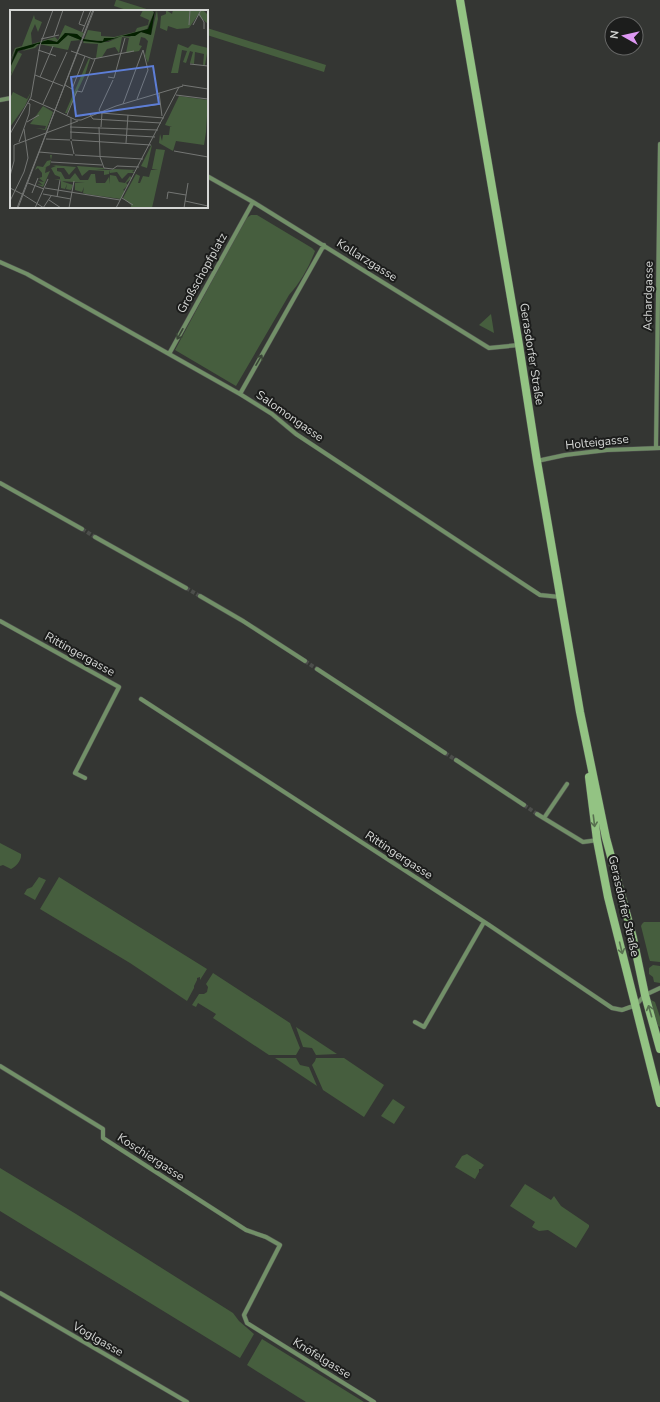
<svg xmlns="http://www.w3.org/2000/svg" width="660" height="1402" font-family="'Nunito Sans',sans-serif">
  <rect width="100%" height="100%" fill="#343633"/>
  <path fill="#465e3e" d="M116,0h2l35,11h-23l-16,-5z
    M207,28l119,37 -2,7 -117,-37z
    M251,215h6l55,33 3,3c-6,16 -15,32 -26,44l-53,91 -61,-36 70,-131z
    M491,314l3,19 -15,-8z
    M0,843l21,11c1,6 -5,13 -10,15l-8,-4 -3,1z
    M39,877l7,3 -11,20 -11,-6 3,-5 5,-2z
    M59,877l148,92 -7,11v-3l-3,1v2l-3,6v2l-7,13 -57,-38 -90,-54z
    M644,922h16v40l-10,-1 -1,-3 -8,-32 1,-2z
    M653,965l7,1v17l-6,-1 -1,-5 -4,-3v-6z
    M213,973l77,50 10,25 -4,7h-27l-56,-37 3,-4 -18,-11 -2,4 -4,-2 7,-11h5l3,-2 1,-5 -2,-3z
    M651,1000l4,2 5,15v10l-2,-1 -8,-24z
    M296,1027l41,27 -21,1 -4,-7 -9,-1z
    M275,1058h21l4,7 9,2 8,19z
    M316,1058h28l40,27 -20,32 -41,-27 -11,-25 3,-4z
    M393,1099l12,8 -11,17 -13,-8z
    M467,1154l17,11 -3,4h-2v3l-4,7 -20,-12 7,-11z
    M0,1168l76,46 157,99 6,8 15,13 -14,24 -240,-147z
    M525,1184l26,16 3,-4 7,10 28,19v2l-13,21 -28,-18 -9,1 -7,-4 3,-5 -25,-16z
    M262,1339l102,63h-58l-59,-37z"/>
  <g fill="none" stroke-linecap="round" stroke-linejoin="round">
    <path stroke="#4c4e4b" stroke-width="4" stroke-dasharray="4 2" stroke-linecap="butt" d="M82,529l13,8
      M186,588l14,8
      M305,661l12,8
      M445,753l11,7
      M524,805l13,9"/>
    <defs>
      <path id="minor" d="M0,100l11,-2
        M207,176l46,26 236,146 30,-3
        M0,262l27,12 213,120 32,20 24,20 244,161 20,2
        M169,354l84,-152
        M240,394l84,-149
        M656,447l4,-303
        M537,461l28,-6 42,-5 53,-2
        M0,483l82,46
        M95,537l91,51
        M200,596l43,25 62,40
        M0,621l119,66 -44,86 10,5
        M317,669l128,84
        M141,699l348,226 123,83 10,2 14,-5 9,-10 15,-7
        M456,760l68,45
        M537,814l46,28 15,-2
        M544,818l23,-34
        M415,1022l9,5 60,-105
        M0,1066l103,63v9l143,92 20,7 14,8 -36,70 3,8 127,79
        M0,1293l187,109"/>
      <path id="secondary" d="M460,0l59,345 18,116 43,251 26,126 27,100 12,57 15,54
        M589,777l8,63 11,57 52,206"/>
    </defs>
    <use href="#minor" stroke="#515350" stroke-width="5"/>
    <use href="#secondary" stroke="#515350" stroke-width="9"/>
    <use href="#minor" stroke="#729068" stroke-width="4"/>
    <use href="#secondary" stroke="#93c383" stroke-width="8"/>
  </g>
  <defs><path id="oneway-shaft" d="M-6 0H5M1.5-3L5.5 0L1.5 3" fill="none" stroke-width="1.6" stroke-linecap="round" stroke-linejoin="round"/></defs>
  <g stroke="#3a4537">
    <use href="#oneway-shaft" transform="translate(180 334) rotate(119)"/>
    <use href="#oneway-shaft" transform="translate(259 360) rotate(-60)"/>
  </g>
  <g stroke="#587050">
    <use href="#oneway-shaft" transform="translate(594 821) rotate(83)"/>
    <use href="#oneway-shaft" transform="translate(621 948) rotate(76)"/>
    <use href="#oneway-shaft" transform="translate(650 1011) rotate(-106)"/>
  </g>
  <g text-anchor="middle" stroke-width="4" stroke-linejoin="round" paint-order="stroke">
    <g font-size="12" fill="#d5d7d5" stroke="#1c1d1c">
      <text transform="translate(367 260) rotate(32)" y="4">Kollarzgasse</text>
      <text transform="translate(202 273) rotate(-61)" y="4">Großschopfplatz</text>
      <text transform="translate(648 296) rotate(-89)" y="4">Achardgasse</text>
      <text transform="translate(532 354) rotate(81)" y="4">Gerasdorfer Straße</text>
      <text transform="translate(290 416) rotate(35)" y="4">Salomongasse</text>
      <text transform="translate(597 442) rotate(-6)" y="4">Holteigasse</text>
      <text transform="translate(80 654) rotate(29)" y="4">Rittingergasse</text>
      <text transform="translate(399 855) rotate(33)" y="4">Rittingergasse</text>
      <text transform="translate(624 906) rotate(77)" y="4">Gerasdorfer Straße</text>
      <text transform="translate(151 1157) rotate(33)" y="4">Koschiergasse</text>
      <text transform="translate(98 1339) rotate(30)" y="4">Voglgasse</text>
      <text transform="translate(322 1358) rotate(32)" y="4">Knöfelgasse</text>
    </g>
  </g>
  <g transform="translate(10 10)">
    <rect width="198" height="198" fill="#343633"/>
    <path d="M133,0h10v3l2,-3 -8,19 -40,12 -23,-1 4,-10 13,2v4l13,1 21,-5 2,-4 11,-3 1,-5 -9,-4zM147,0l1,9 -10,44 -3,-7 3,-15 -3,-3 -4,-1 -2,8 3,1 -3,5 -13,2 3,-15 -7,-1 -3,16 -4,-6 -8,2 -5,8 -6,1 2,-14 -15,-1 1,-2 24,1 14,-6 7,1 12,-5 10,3zM156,0l6,4 1,-4h30l5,5v9l-10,-9 -9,13 -12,1 -9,-3 -1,5 -7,-3 1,-12 5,-2zM24,5l1,4 7,3 -4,10 -3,-8 -4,9 1,11 23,-7 3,3 7,-15 19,8 -3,5 -4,-4 -12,-1 -8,9 -6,-2 -35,9 -6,12 5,-13 7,-2zM58,25l13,5 -10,1 -3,9 -29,-6 -4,4 -13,3 15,-7h21zM168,34l10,4 4,-4 16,4 -3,17h-2l1,-11 -9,-2 -1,12 -4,-1 3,-11 -3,-1 -4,12 -3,-1 4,-11 -5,-1 -4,23h-7zM8,42l4,2 -12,24 2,-7 -2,3v-6zM79,48l1,1 -5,16 -18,38h-2zM3,82l14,7 4,-7 -6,14 -15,21v-29zM169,86l29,4 -2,32 -2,13 -28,-4 -3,10 -14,-8 1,-9 2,7 1,-6h6l1,-8h2l-7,-2zM33,96l10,6 -7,18 -11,-2 10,1 1,-3 -16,-2zM142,135l-5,23 -6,-2 10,-20zM146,139l9,1 -13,58h-21v-3l-8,-7 13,-24 4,2 -2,7h2l3,-7 6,1 2,-7h7l-6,-1zM40,145h2l-2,10 -6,3 3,-1h1h-2l-1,6 5,-2 -7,16 -6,-3 6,1 -5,-4 6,1 -5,-4 3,-1v-4l-4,-5 -3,2 2,-4 6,1 4,-6 4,-1zM42,155l24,2 -7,8 -5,-7h-7v3l4,1 4,7h5l5,-6 5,7h8l3,-6h4l1,9h9l4,-6v7l1,-9 6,1 3,6 6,1 5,-7 2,2 -6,5 2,2 -5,5 2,1 -4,8 -35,-5 -3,-1 1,-6 -2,5 -7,-2v-7h10l-24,-2 12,4 -2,5 -5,-1 1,-5 -2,5 -4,-1v-8l-7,-1h6v-2l-5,-2 -4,-7 5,-2zM67,156l26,2 3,1 -10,1h14l-1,4 -5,1v-4l-15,-1 -7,6zM105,159l21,1 -4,1 3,2h-7l-6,6 -5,-7 -7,1v-3z" fill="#465e3e"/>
    <path d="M145,0l-4,25 -10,-3 -6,4h-13l-21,7 -18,-2 -15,-6 -10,9h-21l-4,3 -15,4 -8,16 6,-18 32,-9 9,2 8,-9 12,1 6,5 14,2h6l1,-3h10l34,-9z" fill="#042000"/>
    <path fill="none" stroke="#747674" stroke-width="1" d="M74,0l-5,14 6,2M189,4l5,8v7M179,15l1,-15M183,15l8,-15M72,22l9,-22M44,26l9,-26M31,29l18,-4M30,35l13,-35M28,40l18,6M61,41l22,8 41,-8M180,54l18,2M25,65l28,11M30,67l13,-31M98,67l6,1 11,-40M103,70l-14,30 2,3 63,5M55,75l7,4 13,-33M172,75l26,4M149,83l3,23M166,85l32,4M20,89l25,11M127,89l11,-29 -5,-20M33,94l24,-52M113,94l20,-54M122,98l29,-4M45,100l21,10h5l35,-14 67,-20M57,105l10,-24 5,1 13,-33M80,105l3,4 68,4M17,112l12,-7M60,117l88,3M89,117l1,29M91,117l1,-14M60,122l85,5M0,124l21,-37 9,-52M36,129l24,1M61,129v-21M62,130l79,5M61,131l3,13M9,132l10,-28 1,-10 -2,-1M116,133l2,-28M4,135l64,-24M164,141l34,6M29,142l34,3M65,145l68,4M90,147l4,11 9,1 4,-3M41,152l51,3M107,156l22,1M0,166l4,-15v-16M18,173l16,6M0,178l12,6M35,178l75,12M22,183l6,-15M12,184l22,14M33,184l28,5M47,187l3,-17M112,188l11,7M157,189l1,-7 18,3M39,190l12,8M0,191l14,-29 4,-14 -4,-29M175,191l23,5M7,198l77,-198M8,198l75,-198M25,198l13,-29M33,198l8,-12M59,198l5,-27M106,198l63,-121M174,198l4,-25"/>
    <path fill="#5d7ed7" fill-opacity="0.15" stroke="#5d7ed7" stroke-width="2" d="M143,56l6,38 -83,12 -5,-39z"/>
    <rect width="198" height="198" fill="none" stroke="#d5d7d5" stroke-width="2"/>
  </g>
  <g transform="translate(624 36) rotate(278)"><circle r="19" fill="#1c1d1c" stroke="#666766"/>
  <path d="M0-3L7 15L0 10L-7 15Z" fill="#de98f3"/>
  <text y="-6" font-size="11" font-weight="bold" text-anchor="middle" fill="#d5d7d5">N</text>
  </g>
</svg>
